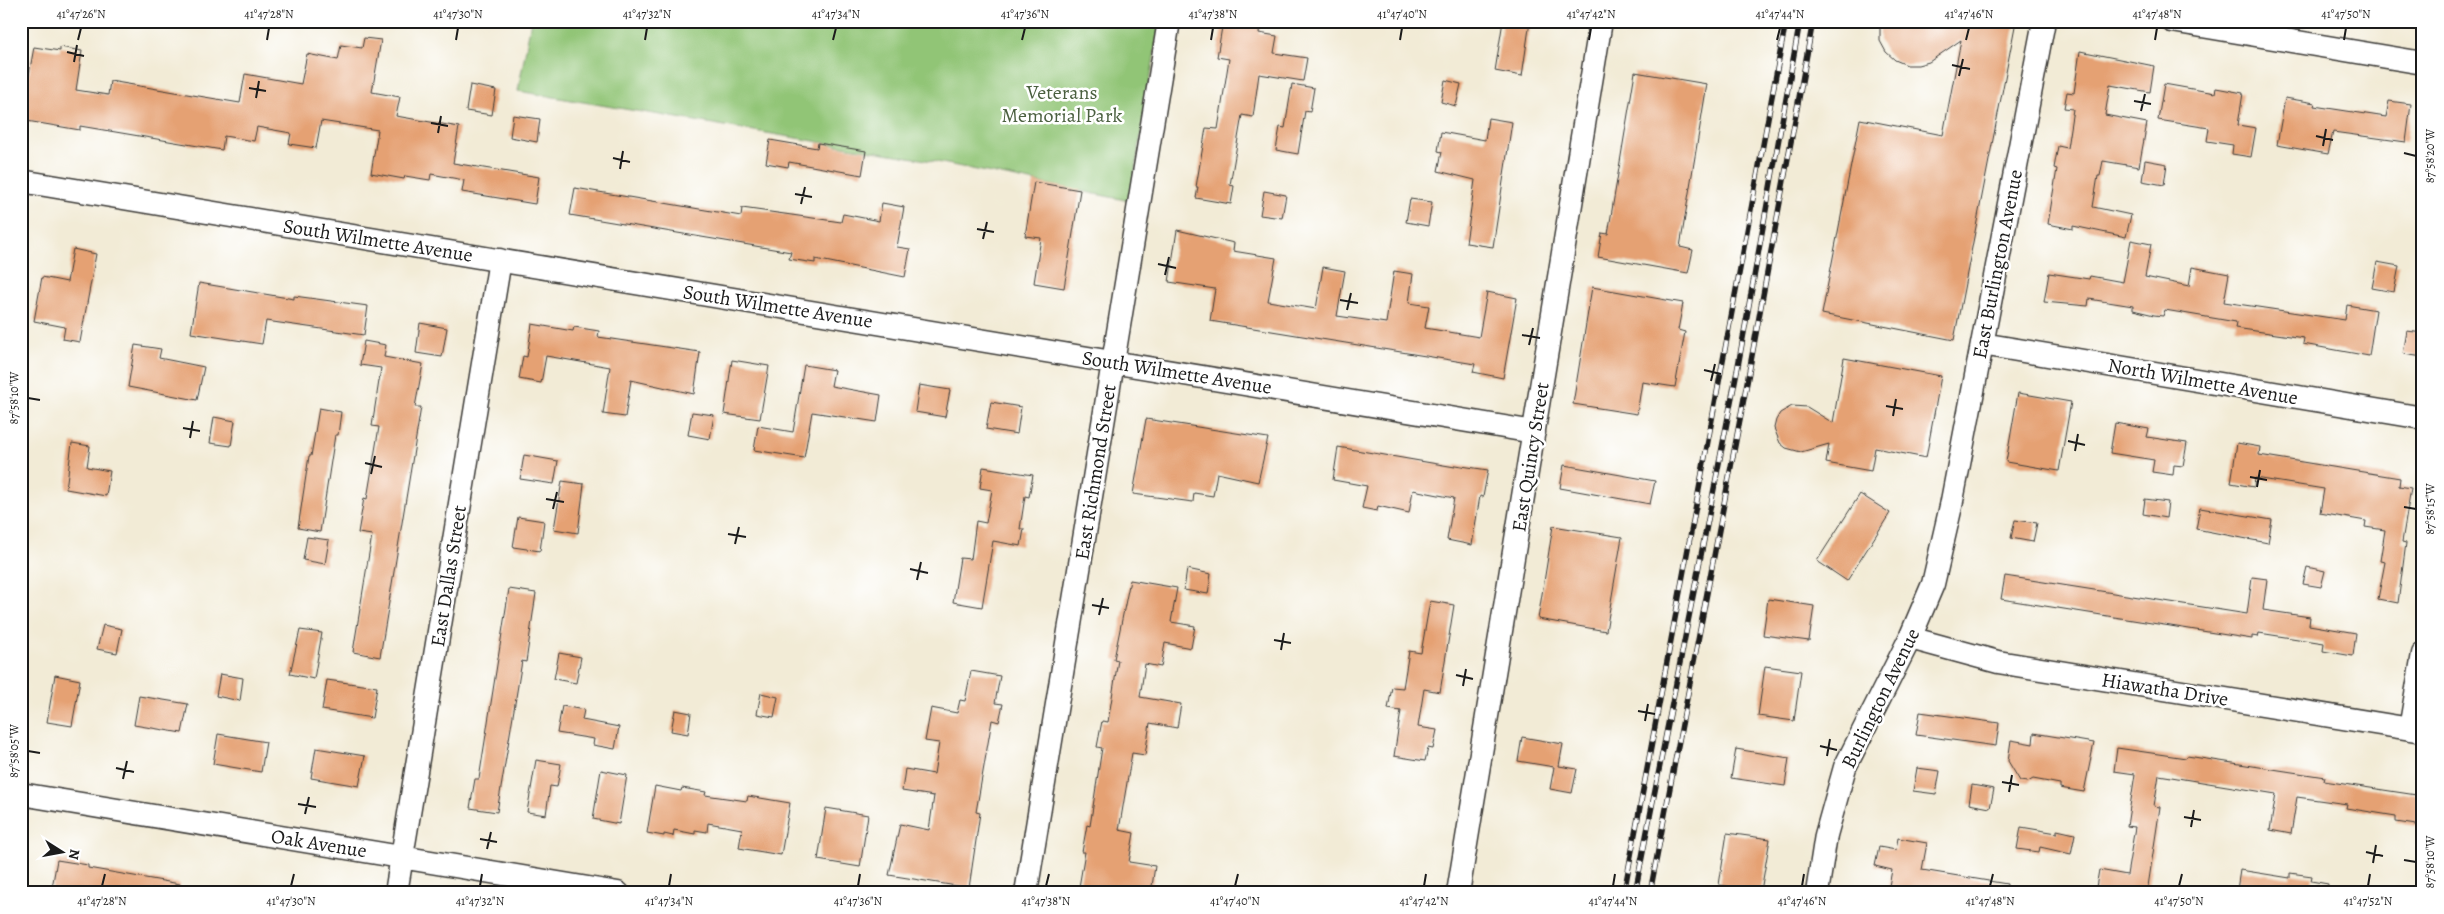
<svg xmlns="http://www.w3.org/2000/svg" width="2444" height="914" font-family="Alegreya,serif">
  <rect width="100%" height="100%" fill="#fff"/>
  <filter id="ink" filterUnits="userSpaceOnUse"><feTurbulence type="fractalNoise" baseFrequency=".02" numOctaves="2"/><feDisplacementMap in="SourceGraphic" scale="10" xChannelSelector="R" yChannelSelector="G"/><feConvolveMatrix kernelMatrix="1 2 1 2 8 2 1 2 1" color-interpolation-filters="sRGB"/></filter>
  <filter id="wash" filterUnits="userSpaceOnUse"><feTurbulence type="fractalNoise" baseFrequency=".0096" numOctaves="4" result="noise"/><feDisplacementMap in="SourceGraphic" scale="20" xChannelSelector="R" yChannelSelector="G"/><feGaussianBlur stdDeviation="1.12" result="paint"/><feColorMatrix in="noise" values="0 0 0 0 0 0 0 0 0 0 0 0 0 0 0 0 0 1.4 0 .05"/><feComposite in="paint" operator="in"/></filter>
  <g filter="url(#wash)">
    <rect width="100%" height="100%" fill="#f2ebd6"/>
    <path fill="#91c576" stroke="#567049" d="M531,21h629l-30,180 -198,-40 -414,-70z"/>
    <g id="blocks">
      <path fill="#e5a173" d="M1223,21h37l-1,12 18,3 -3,17 33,5 -4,23 -44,-7 -6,43 -11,-2 -12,70 4,1 -3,18 -35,-6 2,-11h-2l10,-59 12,1 11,-70 -12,-2z
        M1503,21h27l-8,55 -27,-5z
        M1880,21h136l-62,319 -132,-26 38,-195 83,16 18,-95 -32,22 -11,3h-11l-12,-5 -9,-8 -6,-11z
        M364,38l17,2 -9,52 28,5 -4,19 63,11 -6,36 86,14 -4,27 -73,-12 2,-12 -33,-6 -1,6 -25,-4 -1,3 -33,-6 7,-43 -57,-9 -5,27 -27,-4 2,-11 -34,-6 -3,14 -30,-5 -2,14 -142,-24v4l-59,-10v-24l4,1 9,-50 26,4v-4l22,4 -6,39 32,5 2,-14 130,22 5,-29 56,10 6,-30 31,6 3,-15 21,3z
        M2080,51l74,15 -4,26 -40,-7 -5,30 42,8 -8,44 -36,-6 -3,15h-2l-5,31 38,8 -5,22 -53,-11v3l-25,-5 9,-55 -3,-1 4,-22 9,2 6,-39 -9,-1 3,-16 7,1z
        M1635,72l72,12 -27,163 13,3 -5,23 -90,-16 4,-24 6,1z
        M1445,80l16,4 -5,22 -15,-4z
        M1292,84l22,4 -4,24 -5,-1 -7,43 -22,-4 4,-23 5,1z
        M2164,84l51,9 1,-5 27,5 -5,32 18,3 -5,29 -19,-3 1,-9 -26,-4 2,-13 -51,-8z
        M470,85l26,5 -4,25 -26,-4z
        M2285,98l30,5 -1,3 72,11 3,-16 22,3 -5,38 -73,-10 -5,22 -51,-9z
        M513,115l27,4 -3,23 -27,-5z
        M1488,118l24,4 -19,125 -27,-4 9,-63 -37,-9 4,-19 -4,-1 3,-19 44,8z
        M770,140l47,8 1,-5 48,8 -4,24 -73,-13 -1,5 -22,-4z
        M2145,160l22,4 -3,21 -22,-4z
        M1034,182l46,8 -16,98 -30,-5 7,-45 -16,-2z
        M575,188l166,28 1,-8 99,14 2,-8 36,7 3,-18 22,4 -7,40 13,2 -5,28 -90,-18v4l-26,-4 2,-7 -221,-37z
        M1264,191l22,4 -4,23 -22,-3z
        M1410,199l22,3 -4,24 -22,-4z
        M1177,230l57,13 -1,8 43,7 -8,43 48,8 7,-42 22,4 -8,45 49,7 8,-52 19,3 -4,29 20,3 -4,22 54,9 8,-45 30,6 -14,80 -30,-6 2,-8 -265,-43 5,-32 -46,-7z
        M2131,240l20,4 -6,33 44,9 3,-19 37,7 -5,28 121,18 2,-15 29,5 -7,46 -66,-12 1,-6 -69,-10 1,-6 -71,-12 -2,6 -9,-1 -21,-5v-4l-44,-7 -1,7 -44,-4 5,-29 40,6 1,-3 33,6z
        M73,249l23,5 -16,88 -17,-3 2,-12 -31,-6 8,-44 25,5z
        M2377,262l22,4 -5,26 -22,-4z
        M199,283l95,16v-3l74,10 -4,29 -98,-14 -4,23 -71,-11z
        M1592,287l91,16 -5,27 7,2 -10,55 -33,-5 -5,32 -64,-10z
        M420,323l27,5 -5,29 -26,-4z
        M532,324l41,7 1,-4 25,4 -1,6 102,15 -6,42 -63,-14 -6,37 -22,-3 7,-47 -64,-11 -5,27 -22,-4 4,-23 4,1z
        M2407,331l16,2v24l-20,-3z
        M364,341l22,4 -2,12 39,7 -8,43h6l-41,250 -27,-5 19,-117 -14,-2 6,-35 3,1 12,-72 -7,-1 9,-58 -21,-3z
        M135,345l26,4 -2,9 45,9 -7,33 -69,-13z
        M1844,358l97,18 -15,82 -51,-10 -4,23 -45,-8 3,-19 -28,8 -15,-4 -6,-5 -6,-15 2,-8 4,-7 12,-7 15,1 26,16z
        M732,360l37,6 -9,53 -36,-5z
        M804,365l30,5 -3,16 50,9 -4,27 -65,-10 -8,46 -50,-8 4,-24 35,6z
        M919,385l31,5 -5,27 -30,-5z
        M2018,393l53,9 -12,69 -53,-9z
        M991,402l30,5 -4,27 -31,-5z
        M319,408l22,4 -3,23h-3l-15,97 -22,-4 11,-72h2z
        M692,412l22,3 -4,24 -22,-4z
        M214,417l21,4 -4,25 -21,-3z
        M1146,419l122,19 -10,44 -41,-9 -4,23 -19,-3 -1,9 -60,-8z
        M2115,423l34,6 -2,8 40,6 -4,23 -9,-1 -1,10 -21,-3 2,-12 -44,-7z
        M72,443l18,3 -3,21 23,4 -4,25 -40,-7z
        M2237,443l23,4 -1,8 141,23 -1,8 12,2 -9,54 4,1 -8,60 -20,-4 7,-37 -5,-1 5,-31 -20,-3 1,-6 -46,-8 4,-24 -69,-11 -1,9 -23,-4z
        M1338,447l117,20v-2l33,5 -5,27 -3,-1 -8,49 -25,-5 7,-42 -41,-8 -4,23 -31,-7 -1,5 -15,-3 5,-22 -34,-6z
        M524,455l34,6 -4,23 -34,-5z
        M1564,465l91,16 -5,23 -90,-16z
        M983,467l50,8 -4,22 -4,-1 -5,33h4l-3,17 -28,-5 -11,66 -29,-5 7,-44 11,1 5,-38 10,2 6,-33 -12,-2z
        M562,481l22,3 -6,49 -24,-4z
        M1860,494l30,19 -43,68 -30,-20z
        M2145,499l23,3 -2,16 -23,-4z
        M2200,508l72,12 -4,23 -72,-14z
        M518,517l26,4 -4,30 -27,-4z
        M2015,520l22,3 -4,19 -22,-4z
        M1553,526l69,11 -16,94 -68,-12z
        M307,537l22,3 -4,24 -22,-4z
        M2307,567l18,4 -4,16 -18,-3z
        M1187,569l24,5 -3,20 -24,-4z
        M2005,576l242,38 5,-37 15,2 -4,31 47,7 -1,8 47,8 -3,23 -30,-5 1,-8 -65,-10 -1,4 -6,-1v3l-251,-40z
        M1130,580l47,8 -6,34 24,4 -4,22 -26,-5 -4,24 -16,-3 -5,33 41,7 -4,24 -27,-5 -5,32 -13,-2 -13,77 15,3 -5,29 26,4 -4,27h-73l7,-41h-3l5,-27 3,1 12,-78 -5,-1 5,-26 6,1 10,-62 -4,-1z
        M509,589l27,4 -10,69 -4,-1 -25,151 -27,-4 5,-29h4z
        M1768,599l46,7 -5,35 -46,-6z
        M1430,601l24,4 -14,87 -16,-3 -6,38 19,3 -4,19 -5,-1 -3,13 -31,-5 7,-45 -13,-2 4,-22 11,1 6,-37 12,2z
        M103,625l19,4 -5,24 -20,-4z
        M300,630l22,3 -8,46 -24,-5z
        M559,653l22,4 -5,26 -22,-4z
        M1765,666l36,5 -7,50 -36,-5z
        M971,671l29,5 -5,27 8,1 -4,18 -7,-2 -16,92 4,1 -11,75 -80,-13 11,-51 29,6 5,-34 -32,-5 3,-22 29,5 5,-31 -14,-2 6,-33 26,5 3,-13 5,1z
        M220,674l23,4 -3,23 -24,-5z
        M55,675l25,5 -8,46 -25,-4z
        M327,680l50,7 -5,31 -50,-8z
        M761,693l17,4 -4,20 -17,-3z
        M139,696l49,8 -6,29 -48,-8z
        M562,706l22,4 -2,10 37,7 -4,22 -22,-4 1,-6 -37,-6z
        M675,710l16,3 -3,21 -17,-3z
        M1920,712l79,11 -3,23 -80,-11z
        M2034,733l60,10 -10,49 -24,-4v-4l-27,-5 -5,3 -8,-1 -12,-20 3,-21 22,4z
        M218,734l48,8 -5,30 -48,-8z
        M1522,737l41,7 -4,22 18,3 -5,24 -22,-4 4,-22 -36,-6z
        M316,748l49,8 -6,30 -48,-8z
        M2117,748l69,10 1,-2 138,21 -1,4 99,15v30l-27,-4v-6l-50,-8 1,-4 -50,-7 -6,37 -21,-4 6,-36 -117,-19 -5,31 6,1 -13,86h-52l4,-23 28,5 8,-48 -8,-1 8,-52 -21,-3z
        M1736,749l53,9 -4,28 -54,-8z
        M536,760l25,4 -4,23 -7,-1 -4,29 -19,-3z
        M1917,768l23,3 -4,23 -23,-3z
        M601,770l26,5 -8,49 -26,-5z
        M1972,785l22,4 -4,19 -21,-4z
        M655,786l26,5 1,-3 24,4 -1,3 42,6 1,-5 42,7 -9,52 -42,-7 3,-19 -34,-6 -1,9 -12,-2v4l-21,-4 -1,6 -9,-2v2l-17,-3z
        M826,808l42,7 -8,52 -42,-7z
        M2021,827l36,6v-3l18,4 -4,20 -31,-7 -1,5 -22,-3z
        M1727,833l43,6 -9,52 -42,-6z
        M1898,838l29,5 -5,27 85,14 -1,9h-78l-39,-7 3,-16 -17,-4 4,-19 17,3z
        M57,860l31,5v3l92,16 -1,9h-128z
        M2240,870l50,8v-5l22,3 -1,5 17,3 -1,9h-71l-19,-3z"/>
    </g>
  </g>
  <g filter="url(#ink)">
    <use href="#blocks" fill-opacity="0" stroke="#3c3b38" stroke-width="1"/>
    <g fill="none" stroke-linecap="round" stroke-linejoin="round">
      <defs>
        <path id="minor" d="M2172,21l251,42
          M21,181l1513,251
          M1982,344l441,74
          M1910,638l88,24 425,69
          M2410,729l13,-75
          M21,794l597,99
          M396,893l104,-633
          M1026,893l143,-872
          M1458,893l143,-872
          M1817,893l9,-58 19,-68 65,-129 23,-54 18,-78 93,-485"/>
      </defs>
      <use href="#minor" stroke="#3c3b38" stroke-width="25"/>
      <use href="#minor" stroke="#fff" stroke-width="22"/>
      <defs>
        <path id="rail" d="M1624,893l162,-872
          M1635,893l103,-527 62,-345
          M1650,893l99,-521 64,-351"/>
      </defs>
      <use href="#rail" stroke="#1c1c1c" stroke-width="5.5"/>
      <use href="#rail" stroke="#fff" stroke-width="4" stroke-dasharray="11" stroke-linecap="butt"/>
    </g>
  </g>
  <path fill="none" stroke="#1c1c1c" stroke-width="2" d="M78,40l3,-12M267,40l2,-12M456,40l2,-12M645,40l2,-12M833,40l3,-12M1022,40l3,-12M1211,40l2,-12M1400,40l2,-12M1589,40l2,-12M1777,40l3,-12M1966,40l3,-12M2155,40l2,-12M2344,40l2,-12M67,52l17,4M74,62l3,-17M1952,65l18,4M1959,76l4,-17M249,88l17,3M256,98l3,-17M2134,101l17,3M2141,111l4,-17M431,123l17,3M438,133l3,-17M2316,136l17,4M2323,146l3,-17M2404,153l12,3M613,158l17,4M620,169l3,-18M795,194l17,3M801,204l4,-17M977,229l17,3M983,239l4,-17M1158,264l18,4M1165,275l4,-18M1340,300l18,3M1347,310l4,-17M1522,335l18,3M1529,345l4,-17M1704,370l17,4M1711,381l4,-17M28,398l12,2M1886,406l17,3M1893,416l3,-17M183,428l17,3M190,438l3,-17M2068,441l17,4M2075,451l3,-17M365,463l17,4M371,474l4,-18M2250,477l17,3M2257,487l3,-17M546,499l18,3M2404,507l12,2M553,509l4,-17M728,534l18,3M735,544l4,-17M910,569l18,4M917,580l4,-18M1092,605l17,3M1099,615l4,-17M1274,640l17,3M1281,650l3,-17M1456,675l17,4M1463,686l3,-17M1638,711l17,3M1645,721l3,-17M1820,746l17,4M28,751l12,2M1827,756l3,-17M116,768l18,4M123,779l4,-18M2002,782l17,3M2009,792l3,-17M298,804l18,3M305,814l4,-17M2184,817l17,3M2191,827l3,-17M480,839l17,3M487,849l4,-17M2366,852l17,4M2404,860l12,2M2373,863l3,-18M102,886l3,-12M291,886l3,-12M480,886l2,-12M669,886l2,-12M858,886l2,-12M1046,886l3,-12M1235,886l3,-12M1424,886l2,-12M1613,886l2,-12M1802,886l2,-12M1990,886l3,-12M2179,886l3,-12M2368,886l2,-12"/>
  <g text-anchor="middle" stroke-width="5" stroke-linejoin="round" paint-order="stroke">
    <g font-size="20" fill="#4b6040" stroke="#fff">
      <text x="1062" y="99">Veterans<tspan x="1062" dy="23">Memorial Park</tspan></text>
    </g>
    <g font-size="20" fill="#1c1c1c" stroke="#fff">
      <text transform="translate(378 240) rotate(9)" y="7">South Wilmette Avenue</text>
      <text transform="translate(1997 264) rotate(-79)" y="7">East Burlington Avenue</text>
      <text transform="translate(778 306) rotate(9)" y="7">South Wilmette Avenue</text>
      <text transform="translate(1177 372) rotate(9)" y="7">South Wilmette Avenue</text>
      <text transform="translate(2203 381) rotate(10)" y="7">North Wilmette Avenue</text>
      <text transform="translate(1530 457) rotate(-81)" y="7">East Quincy Street</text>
      <text transform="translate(1095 472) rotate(-81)" y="7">East Richmond Street</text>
      <text transform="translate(448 576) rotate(-81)" y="7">East Dallas Street</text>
      <text transform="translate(2165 689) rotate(9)" y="7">Hiawatha Drive</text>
      <text transform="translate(1880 698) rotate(-64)" y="7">Burlington Avenue</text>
      <text transform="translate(319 843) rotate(9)" y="7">Oak Avenue</text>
    </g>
  </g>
  <rect width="2444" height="914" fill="none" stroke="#fff" stroke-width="55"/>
  <g transform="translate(62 852) rotate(101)" stroke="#ffffff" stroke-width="4" paint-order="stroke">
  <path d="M0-4L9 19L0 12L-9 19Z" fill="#1c1c1c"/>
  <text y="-8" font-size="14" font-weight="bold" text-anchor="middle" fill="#1c1c1c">N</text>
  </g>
  <rect x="28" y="28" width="2388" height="858" fill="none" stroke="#1c1c1c" stroke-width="2"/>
  <g font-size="12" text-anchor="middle" fill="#1c1c1c">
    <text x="81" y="18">41°47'26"N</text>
    <text x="269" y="18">41°47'28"N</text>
    <text x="458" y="18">41°47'30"N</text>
    <text x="647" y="18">41°47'32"N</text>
    <text x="836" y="18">41°47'34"N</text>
    <text x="1025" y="18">41°47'36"N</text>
    <text x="1213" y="18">41°47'38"N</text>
    <text x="1402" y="18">41°47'40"N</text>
    <text x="1591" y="18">41°47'42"N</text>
    <text x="1780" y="18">41°47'44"N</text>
    <text x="1969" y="18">41°47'46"N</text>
    <text x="2157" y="18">41°47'48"N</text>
    <text x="2346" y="18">41°47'50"N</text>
    <text transform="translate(2430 156) rotate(-90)" y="4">87°58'20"W</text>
    <text transform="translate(14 398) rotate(-90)" y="4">87°58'10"W</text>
    <text transform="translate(2430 509) rotate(-90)" y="4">87°58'15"W</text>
    <text transform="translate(14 751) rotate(-90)" y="4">87°58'05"W</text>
    <text transform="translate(2430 862) rotate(-90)" y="4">87°58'10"W</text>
    <text x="102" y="905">41°47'28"N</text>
    <text x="291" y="905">41°47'30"N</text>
    <text x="480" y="905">41°47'32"N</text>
    <text x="669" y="905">41°47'34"N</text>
    <text x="858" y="905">41°47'36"N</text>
    <text x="1046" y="905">41°47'38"N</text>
    <text x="1235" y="905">41°47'40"N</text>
    <text x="1424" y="905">41°47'42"N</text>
    <text x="1613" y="905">41°47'44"N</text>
    <text x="1802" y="905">41°47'46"N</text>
    <text x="1990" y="905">41°47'48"N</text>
    <text x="2179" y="905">41°47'50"N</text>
    <text x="2368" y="905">41°47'52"N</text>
  </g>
</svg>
